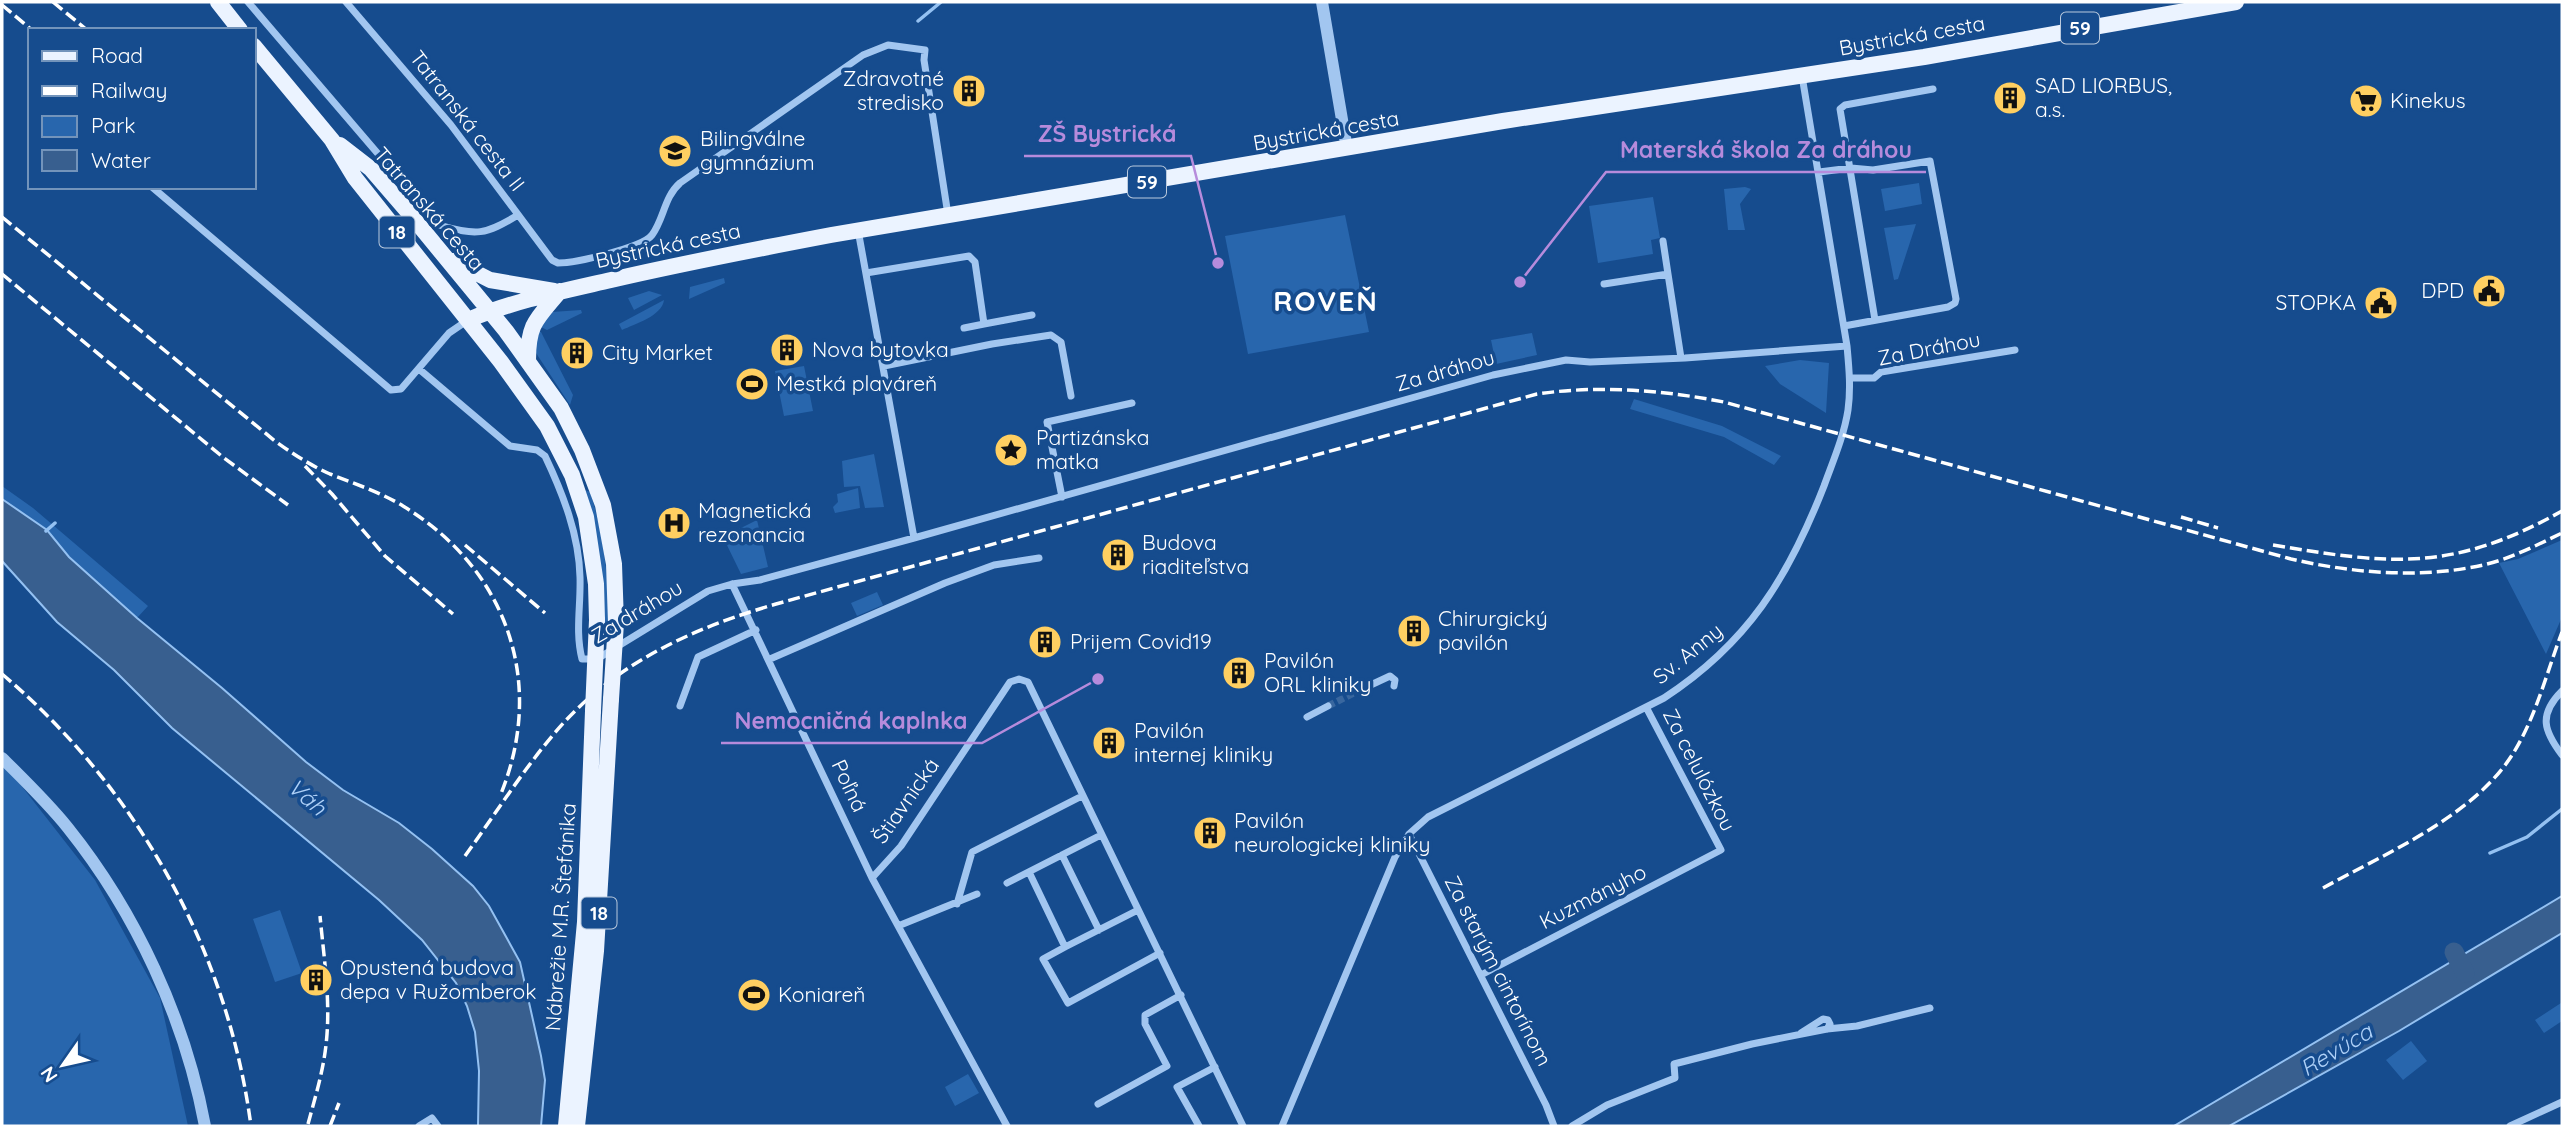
<svg xmlns="http://www.w3.org/2000/svg" width="2564" height="1128" font-family="Quicksand,sans-serif">
  <rect width="100%" height="100%" fill="#164c8e"/>
  <path fill="#2866ad" d="M1919,183l3,21 -37,7 -4,-22z
    M1745,187l6,2 -11,15 5,26h-17l-4,-41z
    M1653,197l7,41 -9,2 2,14 -55,9 -9,-57z
    M1345,215l24,117 -121,22 -23,-118z
    M1916,224l-18,55 -4,1 -10,-52z
    M724,278l1,5 -36,16 1,-12z
    M649,291l13,4 -28,15 -6,-12z
    M664,300c-2,16 -29,24 -42,30l-3,-6z
    M581,310l1,3 -35,17 -10,-5 15,-13z
    M535,330l6,2 32,63 -3,10 -34,-52z
    M1532,333l5,22 -41,9 -5,-24z
    M1800,360l29,3 -3,50 -46,-29 -15,-18z
    M804,366l9,45 -29,5 -9,-45z
    M1634,399l88,27 59,30 -7,9 -50,-28 -94,-28z
    M874,454l10,53 -19,1 -5,-22 -16,1 -2,-26z
    M2,486l31,22 115,98 -11,12 -68,-61 -22,-27 -45,-31z
    M858,488l2,20 -25,5 -2,-6 5,-5 -1,-8z
    M585,490l5,2c15,45 18,89 20,136h-6z
    M757,520l11,47 -27,7 -18,-37z
    M2562,540v77l-16,37 -47,-91 19,-4z
    M877,592l6,13 -26,11 -6,-13z
    M2,761l93,119 65,118 28,128h-186z
    M280,910l22,63 -27,9 -22,-63z
    M2561,1003l1,18 -18,12 -9,-13z
    M2411,1041l16,20 -24,19 -17,-20z
    M968,1074l11,19 -24,13 -10,-19z"/>
  <path fill="#385f8f" stroke="#94c1f2" stroke-width="2" d="M2,499l45,31 22,27 68,61 85,70 84,74 37,28 56,33 33,26 41,37 16,20 31,56 21,94 4,24 -4,46h-63l1,-55 -4,-39 -8,-26 -11,-23 -34,-43 -43,-40 -207,-172 -58,-58 -57,-48 -55,-61z
    M2562,896v37l-163,98 -170,95h-55z"/>
  <g fill="none" stroke-linecap="round" stroke-linejoin="round">
    <path stroke="#94c1f2" stroke-width="3.5" d="M918,21l23,-19
      M46,531l9,-8
      M2490,853l37,-16 35,-28"/>
    <path stroke="#385f8f" stroke-width="19" d="M2454,952l11,21"/>
    <path stroke="#39679f" stroke-width="7" stroke-dasharray="7 3.5" stroke-linecap="butt" d="M1328,706l32,-16"/>
    <path stroke="#a2c6f0" stroke-width="7" d="M248,2l191,223c38,11 46,10 79,-10
      M346,2l105,123 101,135 6,3c17,0 84,-15 94,-28 12,-16 12,-38 28,-52l183,-128 25,-10 37,5 -1,10 24,155
      M1819,172l32,-4 22,2 57,-9 26,138 -1,4 -7,4 -104,19
      M152,187l239,203 10,-1 48,-56 19,-13
      M858,230l56,308
      M1663,241l5,33
      M866,273l103,-17 6,6 9,62 -20,4
      M1604,284l64,-10 13,84
      M1875,320l-35,-211 5,-4 88,-16
      M984,324l48,-9
      M884,366l108,-22 59,-9 10,7 10,54
      M419,369l91,77 27,4 8,6c18,38 34,79 35,121 1,28 -5,55 2,82h15l111,-68 24,-7 28,-4 154,-42 579,-163 73,-15 24,2 95,-4 162,-12
      M1850,378h24l7,-6 134,-22
      M1062,497l-15,-75 85,-19
      M732,584l140,294 135,248
      M770,659l175,-76 49,-18 45,-7
      M1360,690l30,-14 5,4 -1,6
      M2562,691c-24,24 -18,40 0,64
      M680,706l18,-49 58,-27
      M1307,717l21,-11
      M1409,834l137,271 8,21
      M1062,855l37,75
      M1029,872l36,75 73,-37
      M872,878l29,-32 109,-164 9,-3 9,3 215,444
      M1007,883l94,-48
      M957,904l15,-52 110,-56
      M898,926l79,-32
      M1065,947l-22,12 25,44 92,-50
      M1481,975l240,-125 -75,-143
      M1801,1033l22,-14 5,1 2,4 -3,5
      M1098,1104l69,-38 -22,-42v-9l36,-20
      M419,1126l13,-8 6,8
      M1199,1126l-22,-39 38,-20
      M1282,1126l113,-269 14,-23 19,-17 236,-119c84,-55 124,-120 160,-212 9,-25 20,-50 24,-76 3,-22 1,-42 -1,-64l-45,-270
      M1572,1126l35,-21 68,-27 -1,-14 78,-20 75,-15 30,-3 73,-18
      M2510,1126l52,-24"/>
    <path stroke="#a2c6f0" stroke-width="12" d="M1322,2l25,147
      M2,758c23,23 46,45 66,70 68,85 117,191 137,298"/>
    <path stroke="#ebf3ff" stroke-width="16" d="M218,2l22,28
      M254,46l78,94 23,38 146,184 46,64 25,49 14,42 10,67 1,36
      M340,145l31,24 38,44 97,118 55,77 21,42 21,55 11,59 2,59
      M453,261l37,19 64,11
      M468,320c45,-19 95,-29 143,-40 73,-17 146,-31 220,-45l672,-114 421,-64 312,-55
      M528,360c0,-37 9,-41 32,-69
      M566,1126l19,-204 8,-211
      M577,1126l19,-175 15,-252"/>
    <path stroke="#fff" stroke-width="3.5" stroke-dasharray="12 5" stroke-linecap="butt" d="M53,2l34,28
      M2,5l30,25
      M2,217l273,224c18,13 35,24 55,33 25,10 50,18 73,32 104,63 144,177 97,290
      M2,274l222,184 64,47
      M305,466l27,28 53,62 68,58
      M2181,517l37,11
      M465,545l80,68
      M2273,545c119,20 180,27 289,-34
      M2,674c135,114 226,277 249,452
      M465,856c29,-40 56,-83 88,-121 58,-70 137,-106 223,-131l761,-210c62,-9 125,-4 187,8l567,157c61,14 130,20 192,6 27,-6 54,-20 79,-32
      M2323,888c63,-35 152,-72 191,-136 22,-36 33,-80 48,-120
      M308,1124c7,-26 15,-52 18,-79 5,-43 -2,-86 -6,-129
      M330,1126l9,-23"/>
    <path stroke="#ebf3ff" stroke-width="16" d="M611,699l5,-76
      M593,711l4,-91"/>
  </g>
  <defs>
    <symbol id="building-disc" viewBox="-11 -11 22 22"><circle r="9.5" fill="#ffcf61" stroke="#164c8e"/><path d="M-4-6H4V6H1V3H-1V6H-4ZM-2.5-4.3h1.7v1.8h-1.7ZM.8-4.3h1.7v1.8H.8ZM-2.5-1h1.7V.8h-1.7ZM.8-1h1.7V.8H.8Z" fill="#111"/></symbol>
    <symbol id="supermarket-disc" viewBox="-11 -11 22 22"><circle r="9.5" fill="#ffcf61" stroke="#164c8e"/><path d="M-6-5.5h2.5l.6 2H6L4.5 2H-2.5L-4.4-4H-6ZM-1.5 3.2a1.3 1.3 0 1 0 .1 0ZM3 3.2a1.3 1.3 0 1 0 .1 0Z" fill="#111"/></symbol>
    <symbol id="school-disc" viewBox="-11 -11 22 22"><circle r="9.5" fill="#ffcf61" stroke="#164c8e"/><path d="M0-5L7-2L0 1L-7-2ZM-4 1L0 2.5L4 1V4Q0 6-4 4Z" fill="#111"/></symbol>
    <symbol id="civic-disc" viewBox="-11 -11 22 22"><circle r="9.5" fill="#ffcf61" stroke="#164c8e"/><path d="M-.6-6.5H3V-4.5H.6V-3L4-1V1h2V6H-6V1h2V-1L-.6-3ZM-1.2 2.5V6h2.4V2.5Z" fill="#111"/></symbol>
    <symbol id="stadium-disc" viewBox="-11 -11 22 22"><circle r="9.5" fill="#ffcf61" stroke="#164c8e"/><path d="M0-5a6.5 5 0 1 0 0 10a6.5 5 0 1 0 0-10ZM-3.5-1.8h7v3.6h-7Z" fill="#111"/></symbol>
    <symbol id="sight-disc" viewBox="-11 -11 22 22"><circle r="9.5" fill="#ffcf61" stroke="#164c8e"/><path d="M0-6L1.8-2.2L6-1.7L2.9 1.2L3.7 5.4L0 3.3L-3.7 5.4L-2.9 1.2L-6-1.7L-1.8-2.2Z" fill="#111"/></symbol>
    <symbol id="hospital-disc" viewBox="-11 -11 22 22"><circle r="9.5" fill="#ffcf61" stroke="#164c8e"/><path d="M-5-5h3v3.5h4V-5h3V5h-3V1.5h-4V5h-3Z" fill="#111"/></symbol>
  </defs>
  <g fill-rule="evenodd">
    <use href="#building-disc" x="950" y="72" width="38" height="38"/>
    <use href="#building-disc" x="1991" y="79" width="38" height="38"/>
    <use href="#supermarket-disc" x="2347" y="82" width="38" height="38"/>
    <use href="#school-disc" x="656" y="132" width="38" height="38"/>
    <use href="#civic-disc" x="2470" y="272" width="38" height="38"/>
    <use href="#civic-disc" x="2362" y="284" width="38" height="38"/>
    <use href="#building-disc" x="768" y="331" width="38" height="38"/>
    <use href="#building-disc" x="558" y="334" width="38" height="38"/>
    <use href="#stadium-disc" x="733" y="365" width="38" height="38"/>
    <use href="#sight-disc" x="992" y="431" width="38" height="38"/>
    <use href="#hospital-disc" x="655" y="504" width="38" height="38"/>
    <use href="#building-disc" x="1099" y="536" width="38" height="38"/>
    <use href="#building-disc" x="1395" y="612" width="38" height="38"/>
    <use href="#building-disc" x="1026" y="623" width="38" height="38"/>
    <use href="#building-disc" x="1220" y="654" width="38" height="38"/>
    <use href="#building-disc" x="1090" y="724" width="38" height="38"/>
    <use href="#building-disc" x="1191" y="814" width="38" height="38"/>
    <use href="#building-disc" x="297" y="961" width="38" height="38"/>
    <use href="#stadium-disc" x="735" y="976" width="38" height="38"/>
  </g>
  <g text-anchor="middle" stroke-width="7" stroke-linejoin="round" paint-order="stroke">
    <g fill="#164c8e" stroke="#b9c9dd" stroke-width="2">
      <rect x="2061" y="12.5" width="38" height="31" rx="5"/>
      <rect x="1128" y="166.5" width="38" height="31" rx="5"/>
      <rect x="379.5" y="216.5" width="35" height="31" rx="5"/>
      <rect x="581.5" y="897.5" width="35" height="31" rx="5"/>
    </g>
    <g font-size="19" font-weight="bold" fill="#fff">
      <text x="2080" y="35">59</text>
      <text x="1147" y="189">59</text>
      <text x="397" y="239">18</text>
      <text x="599" y="920">18</text>
    </g>
    <g font-size="21" fill="#fff" stroke="#164c8e">
      <text transform="translate(1912 36) rotate(-10)" y="7">Bystrická cesta</text>
      <text transform="translate(467 121) rotate(52)" y="7">Tatranská cesta II</text>
      <text transform="translate(1326 131) rotate(-10)" y="7">Bystrická cesta</text>
      <text transform="translate(429 209) rotate(49)" y="7">Tatranská cesta</text>
      <text transform="translate(668 246) rotate(-12)" y="7">Bystrická cesta</text>
      <text transform="translate(1929 349) rotate(-11)" y="7">Za Dráhou</text>
      <text transform="translate(1445 371) rotate(-16)" y="7">Za dráhou</text>
      <text transform="translate(637 612) rotate(-31)" y="7">Za dráhou</text>
      <text transform="translate(1688 654) rotate(-39)" y="7">Sv. Anny</text>
      <text transform="translate(1699 770) rotate(63)" y="7">Za celulózkou</text>
      <text transform="translate(849 786) rotate(65)" y="7">Poľná</text>
      <text transform="translate(906 801) rotate(-55)" y="7">Štiavnická</text>
      <text transform="translate(1593 897) rotate(-27)" y="7">Kuzmányho</text>
      <text transform="translate(561 917) rotate(-86)" y="7">Nábrežie M.R. Štefánika</text>
      <text transform="translate(1498 971) rotate(63)" y="7">Za starým cintorínom</text>
    </g>
    <g font-size="21" fill="#fff" stroke="#164c8e" text-anchor="start">
      <text x="944" y="86" text-anchor="end">Zdravotné<tspan x="944" dy="24">stredisko</tspan></text>
      <text x="2035" y="93">SAD LIORBUS,<tspan x="2035" dy="24">a.s.</tspan></text>
      <text x="2390" y="108">Kinekus</text>
      <text x="700" y="146">Bilingválne<tspan x="700" dy="24">gymnázium</tspan></text>
      <text x="2464" y="298" text-anchor="end">DPD</text>
      <text x="2356" y="310" text-anchor="end">STOPKA</text>
      <text x="812" y="357">Nova bytovka</text>
      <text x="602" y="360">City Market</text>
      <text x="776" y="391">Mestká plaváreň</text>
      <text x="1036" y="445">Partizánska<tspan x="1036" dy="24">matka</tspan></text>
      <text x="698" y="518">Magnetická<tspan x="698" dy="24">rezonancia</tspan></text>
      <text x="1142" y="550">Budova<tspan x="1142" dy="24">riaditeľstva</tspan></text>
      <text x="1438" y="626">Chirurgický<tspan x="1438" dy="24">pavilón</tspan></text>
      <text x="1070" y="649">Prijem Covid19</text>
      <text x="1264" y="668">Pavilón<tspan x="1264" dy="24">ORL kliniky</tspan></text>
      <text x="1134" y="738">Pavilón<tspan x="1134" dy="24">internej kliniky</tspan></text>
      <text x="1234" y="828">Pavilón<tspan x="1234" dy="24">neurologickej kliniky</tspan></text>
      <text x="340" y="975">Opustená budova<tspan x="340" dy="24">depa v Ružomberok</tspan></text>
      <text x="778" y="1002">Koniareň</text>
    </g>
    <g font-size="23" font-style="italic" fill="#aed0f7" stroke="#164c8e">
      <text transform="translate(307 797) rotate(41)" y="8">Váh</text>
      <text transform="translate(2336 1050) rotate(-31)" y="8">Revúca</text>
    </g>
    <g font-size="28" font-weight="bold" letter-spacing="2" fill="#fff" stroke="#164c8e">
      <text x="1326" y="311">ROVEŇ</text>
    </g>
  </g>
  <path fill="none" stroke="#b68bdc" stroke-width="2.5" d="M1218 263L1191 156H1024M1520 282L1606 172H1926M1098 679L982 743H721"/>
  <g fill="#b68bdc" stroke="#164c8e" stroke-width="2.5">
    <circle cx="1218" cy="263" r="7"/>
    <circle cx="1520" cy="282" r="7"/>
    <circle cx="1098" cy="679" r="7"/>
  </g>
  <g font-size="23" text-anchor="middle" font-weight="bold" fill="#b68bdc" stroke="#164c8e" stroke-width="7" stroke-linejoin="round" paint-order="stroke">
    <text x="1107" y="142">ZŠ Bystrická</text>
    <text x="1766" y="158">Materská škola Za dráhou</text>
    <text x="851" y="729">Nemocničná kaplnka</text>
  </g>
  <rect width="2564" height="1128" fill="none" stroke="#ffffff" stroke-width="7"/>
  <rect x="28" y="28" width="228" height="161" fill="#164c8e" stroke="#7394bb" stroke-width="2"/>
  <rect x="42" y="51" width="35" height="10" fill="#ebf3ff" stroke="#7394bb" stroke-width="2"/>
  <text x="91" y="63" font-size="21" fill="#ffffff">Road</text>
  <rect x="42" y="86" width="35" height="10" fill="#ffffff" stroke="#7394bb" stroke-width="2"/>
  <text x="91" y="98" font-size="21" fill="#ffffff">Railway</text>
  <rect x="42" y="116" width="35" height="21" fill="#2866ad" stroke="#7394bb" stroke-width="2"/>
  <text x="91" y="133" font-size="21" fill="#ffffff">Park</text>
  <rect x="42" y="150" width="35" height="21" fill="#385f8f" stroke="#7394bb" stroke-width="2"/>
  <text x="91" y="168" font-size="21" fill="#ffffff">Water</text>
  <g transform="translate(63 1065) rotate(236)" stroke="#164c8e" stroke-width="5" paint-order="stroke">
  <path d="M0-5L12 26L0 18L-12 26Z" fill="#ffffff"/>
  <text y="-10" font-size="19" font-weight="bold" text-anchor="middle" fill="#ffffff">N</text>
  </g>
</svg>
